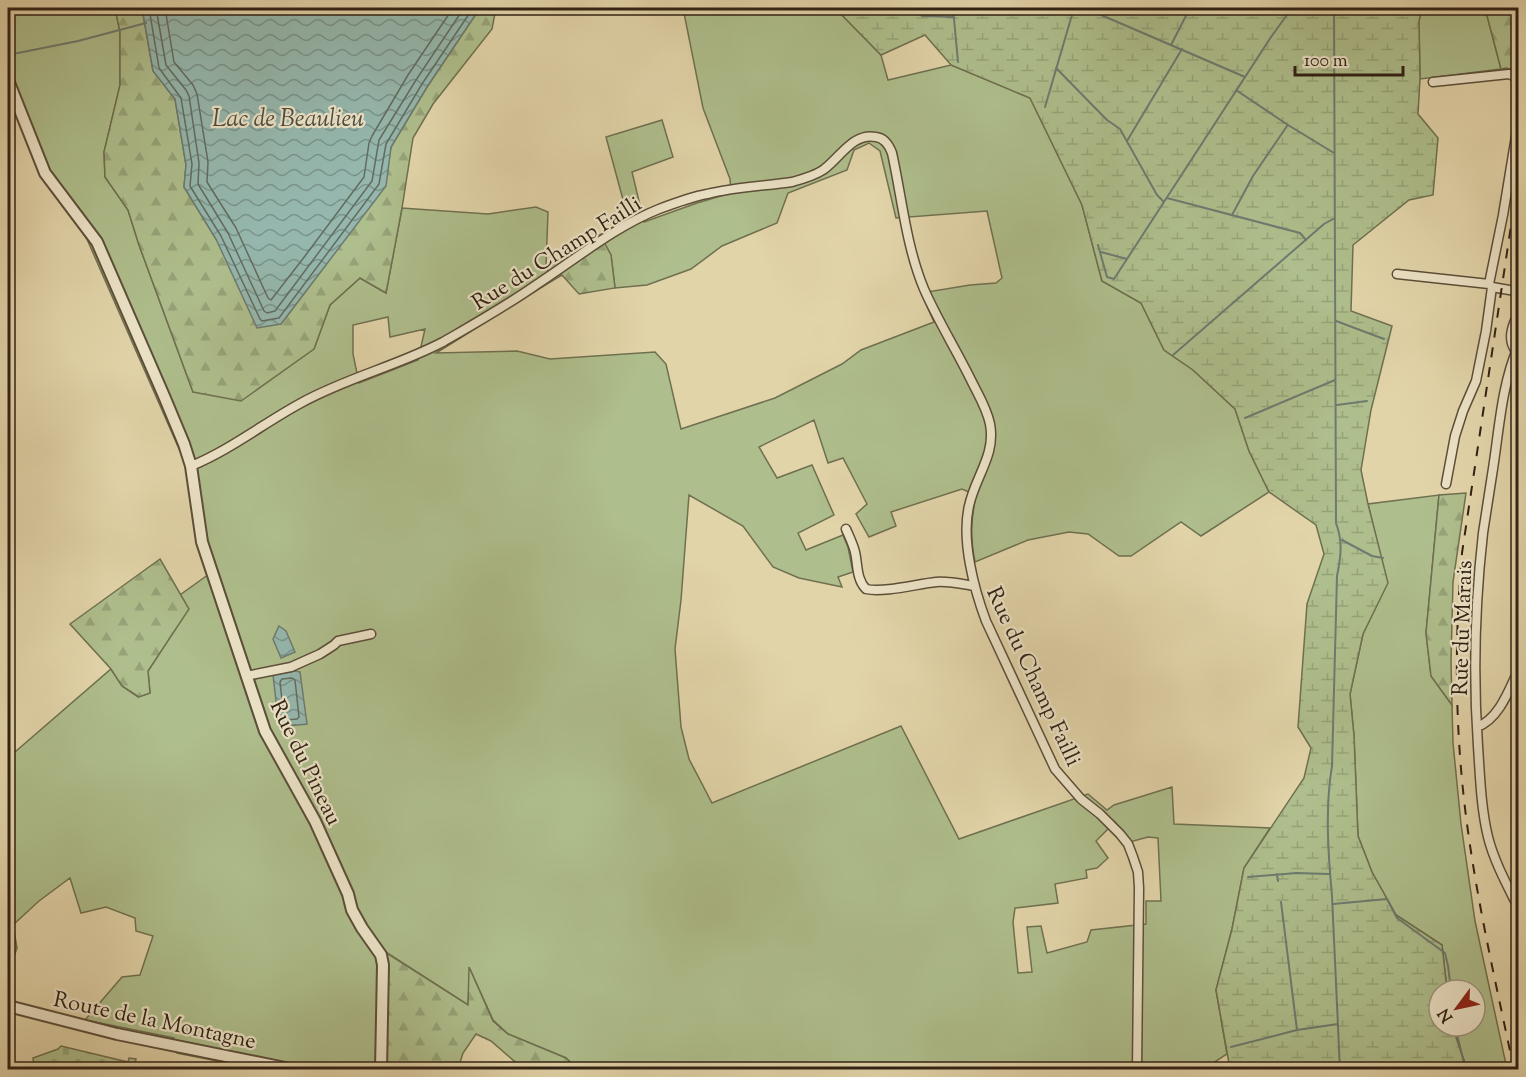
<svg xmlns="http://www.w3.org/2000/svg" width="1526" height="1077" font-family="'Sorts Mill Goudy',serif">
  <defs>
    <pattern id="forest-firs" width="22" height="20" patternUnits="userSpaceOnUse" patternTransform="scale(1.5)"><rect width="22" height="20" fill="#aebe8c"/><path d="M5 1l3.5 6h-7zM16 11l3.5 6h-7z" fill="#96a378"/></pattern>
    <pattern id="wetland-marsh" width="20" height="14" patternUnits="userSpaceOnUse" patternTransform="scale(1.5)"><rect width="20" height="14" fill="#aebe8c"/><path d="M1 5h8M5 5V1M11 12h8M15 12V8" fill="none" stroke="#96a378"/></pattern>
    <pattern id="cemetery-stones" width="16" height="16" patternUnits="userSpaceOnUse" patternTransform="scale(1.5)"><rect width="16" height="16" fill="#aebe8c"/><path d="M2 7V4a2 2 0 0 1 4 0v3zM10 15v-3a2 2 0 0 1 4 0v3z" fill="#96a378"/></pattern>
    <pattern id="water-waves" width="16" height="10" patternUnits="userSpaceOnUse" patternTransform="scale(1.5)"><rect width="16" height="10" fill="#95b7ad"/><path d="M0 5q4-4 8 0t8 0" fill="none" stroke="#7a948c"/></pattern>
  </defs>
  <rect width="100%" height="100%" fill="#e2d4a9"/>
  <filter id="stains"><feTurbulence type="fractalNoise" baseFrequency=".00333" numOctaves="4"/><feColorMatrix values="0 0 0 0 .2 0 0 0 0 .09 0 0 0 0 .02 0 0 0 .5 -.17"/></filter>
  <radialGradient id="worn" r=".72"><stop offset=".6" stop-color="#630" stop-opacity="0"/><stop offset="1" stop-color="#630" stop-opacity=".3"/></radialGradient>
  <path fill="#aebe8c" stroke="#6f7050" stroke-width="1.5" fill-rule="evenodd" d="M8,8h107l5,24v53l-16,67 1,25 23,33 11,35 54,147 121,-43 16,-44 30,-27 26,15 16,-85 86,6 48,-7 12,5 -2,54 6,15 -116,72 81,-2 33,8 105,-7 11,12 15,65 94,-31 67,-34 19,-14 73,-28 -13,-29 49,-8 26,-2 6,-5 -15,-67 -91,7 -16,-67 -11,-8 -15,7 -7,20 -59,23 -11,30 -55,23 -31,23 -44,16 -32,3 -4,-33 -11,-20 28,-17 -22,-81 56,-17 11,37 -41,15 12,50 53,-19 34,-10 -1,-14 -27,-71 -20,-100h152l46,47 7,25 63,-15 79,33 52,107 20,76 39,22 23,47 29,20 42,39 14,42 20,41 -68,44 -20,-14 -50,34h-12l-31,-22 -19,-2 -41,8 -53,22c-5,-26 -4,-41 1,-67l-14,-6 -71,23 5,14 -27,11 -13,-23 11,-10 -24,-46 -15,5 -14,-43 -55,27 18,31 35,-13 22,50 -36,18 8,17 37,-15 5,12 5,25 -15,5 4,10 -43,-9 -26,-11 -30,-41 -54,-31 -8,105 -6,49 6,78 8,32 23,44 189,-77 58,113 129,-45 19,16 7,-5 58,-18 2,37 96,4 -26,40 -12,61 -16,61 11,64 -23,15h-627l-11,-11 -58,-24 -15,-14 -23,-51 -2,36 -82,-53 -3,117h-125l-81,-16 -3,-15 -89,-18 37,-43 18,-2 13,-39 -17,-5 -1,-13 -29,-11 -25,6 -11,-35 -31,23 -26,24 4,23 -9,26v-216l103,-89 11,17 16,11 12,-4 -2,-22 40,-62 -8,-14 29,-21 -22,-107 -101,-230 -46,-67 -26,-60 -6,-9zM388,317l2,20 35,-8 -7,31 -59,23 -6,-29v-29zM1115,822l15,20 18,-5 10,1 3,63h-15v23l-55,6 -4,12 -40,11 -6,-27 -14,1 5,45 -14,1 -5,-51 2,-14 43,-5 -3,-19 32,-6 -1,-8 11,-2 11,-10 -12,-17z
    M1422,8h63l16,61 -81,10 -1,-58z
    M1439,495l-13,138 5,43 21,29 1,38 8,81 14,97 32,148h-40l-15,-43h23v-36h-28l-5,-45 -46,-30 -24,-43 -14,-36 -4,-100 -4,-42 13,-60 24,-51 -19,-79z"/>
  <path fill="url(#forest-firs)" stroke="#6f7050" stroke-width="1.5" d="M115,8h27l11,63 22,28 11,66 -2,22 32,52 65,85 104,-138 6,-39 36,-60 53,-79h16l-4,21 -59,75 -20,34 -11,70 -16,85 -26,-15 -30,27 -16,44 -73,52 -48,-9 -54,-147 -11,-35 -23,-33 -1,-25 16,-67v-53z
    M1485,8h33v63l-12,-3 -5,1z
    M600,235l11,20 4,33 -36,6 -17,-19 -10,6 -6,-15z
    M1466,493l-13,89 -2,79 1,44 -21,-29 -5,-43 13,-138z
    M160,559l29,50 -41,62 2,22 -11,4 -17,-11 -11,-17 -41,-45z
    M385,952l83,53 1,-38 24,54 15,13 58,24 11,11h-57l1,-2 -30,-26 -15,-7 -13,19 -5,16 -75,1 3,-41z"/>
  <path fill="url(#wetland-marsh)" stroke="#6f7050" stroke-width="1.5" d="M835,8h587l-3,13 1,58 -2,35 20,24 -5,57 -24,5 -56,45 -2,66 41,15 -21,84 -10,60 7,34 20,79 -25,51 -13,60 4,42 4,100 14,36 24,43 46,30 5,45h-8v36h13l15,43h-237l-14,-79 16,-61 12,-61 60,-90 7,-30 -13,-21 9,-123 17,-50 -8,-29 -47,-33 -20,-41 -14,-42 -42,-39 -29,-20 -23,-47 -39,-22 -20,-76 -52,-107 -79,-33 -26,-30 -44,20z"/>
  <path fill="url(#cemetery-stones)" stroke="#6f7050" stroke-width="1.5" d="M61,1046l67,16 1,-4 7,1 -2,10h-100l-1,-11 25,-9z"/>
  <path fill="url(#water-waves)" stroke="#6d7b70" stroke-width="1.5" d="M142,8h338l-53,79 -36,60 -5,39 -105,138 -24,4 -41,-89 -32,-52 2,-22 -11,-66 -22,-28z
    M279,626l7,5 9,21 -14,6 -8,-19z
    M295,671l5,1 7,52 -28,3 -6,-52z"/>
  <g fill="none" stroke-linecap="round" stroke-linejoin="round">
    <path stroke="#626c60" stroke-width="1.5" d="M149,8l10,60 22,30 11,66 -2,22 31,50 39,83 2,2 17,-3 100,-134 7,-40 36,-60 51,-76
      M156,8l10,57 20,25 3,6 10,67 -1,21 30,49 36,78 3,2 8,-2 97,-130 7,-41 37,-60 48,-72
      M165,8l9,54 19,23 4,9 11,68 -1,20 29,46 32,70 3,2 34,-44 59,-79 5,-34 3,-7 36,-61 45,-67
      M292,678l3,2 4,37 -2,2 -10,1 -3,-2 -4,-36 2,-3z"/>
    <path stroke="#6d7b70" stroke-width="2" d="M910,8l12,8 32,1
      M953,8l5,54
      M1085,8l160,69
      M1334,8l2,515c7,19 5,33 1,53l-5,190c-7,42 -4,87 0,130l8,174
      M1171,45l19,-37
      M8,55l70,-14 68,-18
      M1056,68l51,52 13,9 37,66 7,7
      M1236,90l52,35 46,28
      M1045,107l29,-99
      M1127,141l55,-92
      M1167,198l133,35 6,7
      M1232,215l21,-39 34,-50
      M1098,245l9,32 7,2 157,-242 21,-29
      M1101,252l26,7
      M1336,321l48,18
      M1173,355l151,-131 9,-5
      M1337,405l30,-4
      M1245,418l90,-38
      M1342,540l30,16 11,2
      M1277,874l1,7
      M1248,877l48,-4 33,1
      M1281,902l16,128
      M1333,904l54,-5 10,19 48,35 3,13 3,24
      M1455,1026l9,37 3,7
      M1231,1047l66,-17 41,-6"/>
    <defs>
      <path id="minor" d="M1433,82l76,-8 9,4
        M1397,274l92,10
        M1492,287l23,4 3,2
        M1518,347c-17,39 -19,86 -26,128 -3,20 -6,39 -9,58 -8,71 -10,143 -5,213 2,30 3,62 10,91 6,24 19,48 30,70
        M1516,351c-9,-11 -4,-25 2,-37
        M191,466c39,-16 73,-43 110,-63 45,-25 96,-37 142,-61 31,-18 63,-36 93,-57 40,-26 78,-58 123,-76 16,-6 32,-12 48,-15 28,-7 57,-8 85,-12 11,-3 22,-6 31,-12 17,-12 30,-38 53,-33 8,1 13,8 16,16 10,45 14,93 32,136 14,32 33,62 48,93 7,14 15,27 18,42 6,31 -15,53 -21,82 -8,34 5,83 17,115l69,148 26,30 19,15 20,20 8,10 5,13 5,15 1,16 -2,182
        M1446,484l9,-48 8,-25 13,-30 10,-50 6,-44 -3,-3 14,-69 15,-91
        M846,529c3,7 7,15 9,23 3,12 1,27 11,37 18,4 51,-5 70,-7 13,-1 26,2 38,4
        M246,676l45,-9 29,-13 14,-9 4,-4 33,-7
        M1477,727c22,-8 32,-37 41,-56"/>
      <path id="tertiary" d="M8,80l37,93 52,69 67,154 20,48 7,22 11,76 63,189 50,90 33,73 4,16 10,18 19,27 2,10 -2,105
        M8,1006l109,28 178,36"/>
    </defs>
    <use href="#minor" stroke="#5c4e39" stroke-width="11"/>
    <use href="#tertiary" stroke="#5c4e39" stroke-width="14"/>
    <use href="#minor" stroke="#ece3c7" stroke-width="8"/>
    <use href="#tertiary" stroke="#ece3c7" stroke-width="10"/>
    <path stroke="#302114" stroke-width="2" stroke-dasharray="10 10" stroke-linecap="butt" d="M1514,1070c-17,-82 -36,-163 -47,-246 -12,-90 -13,-181 -5,-271l56,-374"/>
  </g>
  <g text-anchor="middle" stroke-width="4.5" stroke-linejoin="round" paint-order="stroke">
    <g font-size="22" fill="#302114" stroke="#ece3c7">
      <text transform="translate(556 252) rotate(-32)" y="8">Rue du Champ Failli</text>
      <text transform="translate(1461 628) rotate(-88)" y="8">Rue du Marais</text>
      <text transform="translate(1035 676) rotate(65)" y="8">Rue du Champ Failli</text>
      <text transform="translate(307 762) rotate(64)" y="8">Rue du Pineau</text>
      <text transform="translate(155 1019) rotate(12)" y="8">Route de la Montagne</text>
    </g>
    <g font-size="24" font-style="italic" fill="#4e4e42" stroke="#ece3c7">
      <text x="288" y="126">Lac de Beaulieu</text>
    </g>
  </g>
  <rect width="1526" height="1077" fill="none" stroke="#e2d4a9" stroke-width="30"/>
  <rect x="9" y="9" width="1508" height="1059" fill="none" stroke="#302114" stroke-width="3"/>
  <rect x="15" y="15" width="1496" height="1047" fill="none" stroke="#302114" stroke-width="1.5"/>
  <g transform="translate(1457 1008) rotate(237)"><circle r="28" fill="#ece3c7" stroke="#a1957f" stroke-width="1.5"/>
  <path d="M0-4.5L10 22L0 15L-10 22Z" fill="#8f2418"/>
  <text y="-9" font-size="16" font-weight="bold" text-anchor="middle" fill="#302114">N</text>
  </g>
  <path d="M1295 66v9h108v-9" fill="none" stroke="#302114" stroke-width="3"/>
  <text x="1304" y="66" font-size="18" fill="#302114" stroke="#ece3c7" stroke-width="4.5" paint-order="stroke">100 m</text>
  <rect width="100%" height="100%" filter="url(#stains)"/>
  <rect width="100%" height="100%" fill="url(#worn)"/>
</svg>
